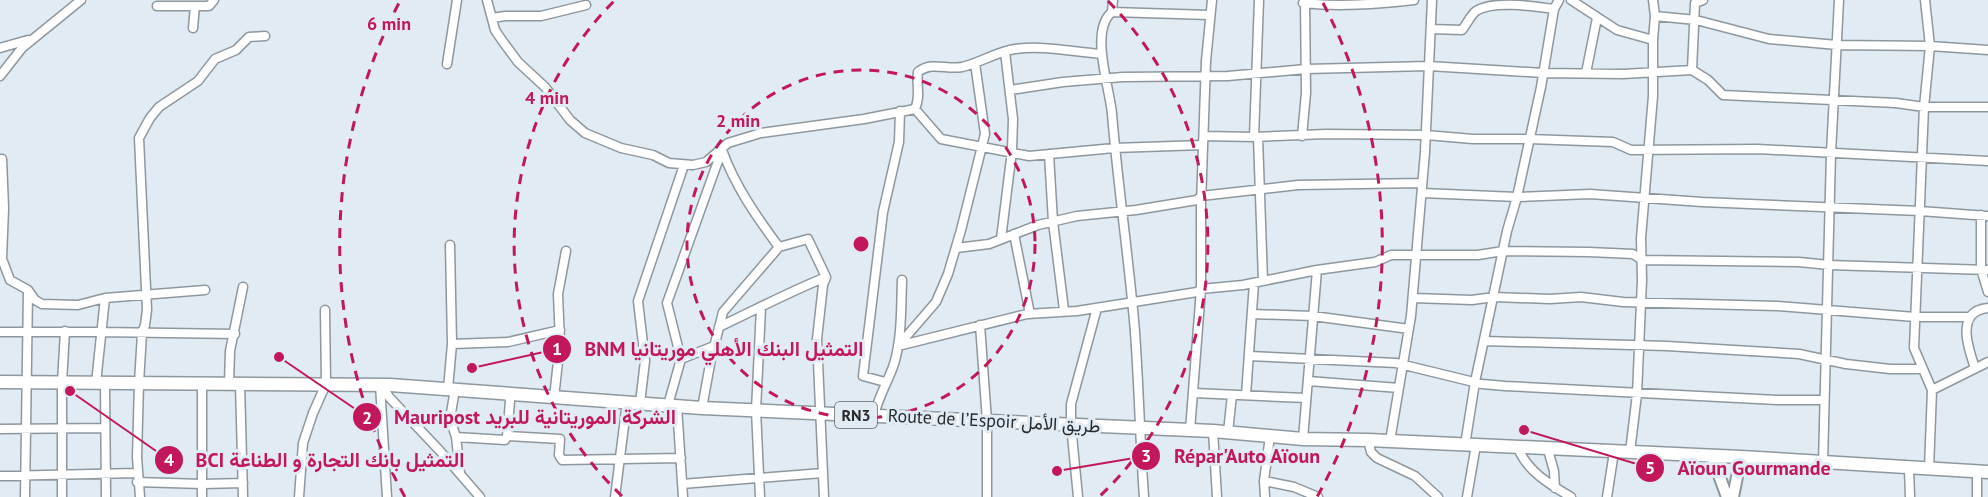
<svg xmlns="http://www.w3.org/2000/svg" width="1988" height="497" font-family="'PT Sans',Vazirmatn,sans-serif">
  <rect width="100%" height="100%" fill="#e1ebf3"/>
  <g fill="none" stroke-linecap="round" stroke-linejoin="round">
    <defs>
      <path id="minor" d="M487,0l8,30 6,9 17,23 27,25 25,33 15,13 36,15 32,7 16,8 24,2 13,-3 22,-19 33,-10 103,-14 51,-10c6,-13 1,-24 3,-37 14,-11 28,-2 44,-5 18,-4 36,-16 53,-18 29,-4 58,3 87,5
        M1113,0l-1,12c-23,19 -2,76 0,102 6,73 17,145 23,218 4,55 5,110 9,165
        M1571,0l46,30 36,10
        M1925,0l5,46 -6,61 -10,241 18,42 -3,79
        M1303,3c37,4 74,1 111,-3
        M157,6h52l5,-6
        M1112,12l98,3
        M1655,16l41,4 73,19 68,6 93,1 58,4
        M492,18l13,-2h36l45,-11
        M193,28l2,-22
        M1431,29l31,1c5,-6 8,-14 14,-19 17,-11 56,-5 78,-2
        M0,48l28,-8
        M447,64l10,-64
        M1692,70l3,-67 8,-3
        M1586,73l11,-55
        M0,76l22,-28 59,-48
        M1010,90l53,-8 60,-5 105,-1 78,-7 123,-3 114,7 80,1 69,-4 16,10 15,15 173,8 28,4h64
        M915,109l26,30 88,17 85,-8 89,-3
        M1204,136l50,1 72,-3 100,1 47,4h56l84,3 18,8 127,-1 230,12
        M1302,136l4,-43 -1,-93
        M1254,137l5,-137
        M1258,137l5,144
        M722,150c13,36 34,66 57,97
        M1049,154l4,68 11,88
        M2,159l2,49 -2,51 8,21 18,10 7,10 7,4 36,1 27,-7 100,-8
        M1422,193l95,4 73,-3 112,8 218,9 68,5
        M1981,215v54l7,23
        M1014,234l16,80
        M1001,239l11,-88 1,-32 -8,-67
        M956,248l33,-4 49,-19 39,-9 59,-6 61,-10 4,-4 97,-11 124,-2
        M1413,298l59,2 22,-3 56,2 31,-2 42,5 154,4 138,11h55
        M1252,314l61,2 96,13
        M980,325l7,96v76
        M719,327c36,-17 70,-35 107,-50
        M0,332h101l134,2
        M1484,341l183,5 132,8 47,10 44,5h31
        M452,344l56,-2 52,-12
        M898,346l129,-32 50,-3 120,-19 4,-3 42,-4 74,-15 58,-8 16,-7h87l25,-4 86,1 44,2 9,6 157,2 30,3 159,5
        M898,346l38,-44 12,-28 13,-44 24,-96 -10,-71
        M1249,356l147,7 86,21 23,2 272,14h47
        M681,359l33,-13
        M1975,368c-7,-20 -20,-57 13,-60
        M1308,381l91,7
        M885,382l-22,-6 20,-164 16,-70 1,-31
        M96,383l9,-85
        M105,383l1,114
        M202,383v114
        M229,383l1,-32 13,-64
        M240,383l3,114
        M380,385l7,112
        M382,385l7,12 51,54 40,46
        M448,389l4,-45 -2,-99
        M455,389l-5,30 6,18 49,3 2,-4 53,3 -1,16 3,5 119,-2
        M1932,390l56,-28
        M1194,393l112,5
        M1246,395l8,-112
        M554,398l6,-55 -2,-49 8,-43
        M640,403l5,-42 -7,-60 46,-136
        M668,405l13,-46 -14,-56 55,-153
        M677,406l6,91
        M702,408l9,-49 12,-47 56,-65 29,-8 18,38 -3,8 -6,54 7,158
        M874,416c4,-19 14,-34 20,-52 8,-26 7,-57 8,-84
        M0,429l105,-1
        M1190,430l11,-141v-85l5,-143 6,-61
        M1213,431l4,66
        M1228,432l4,-37
        M507,436l3,-35 -2,-8
        M456,437l4,36
        M1303,439l14,-169
        M1368,440l3,12 6,6 38,18 23,21
        M1390,441l21,-125 14,-164 7,-152
        M1465,445l10,-63 32,-151 10,-34 24,-110 13,-78 5,-9
        M1518,448c9,23 31,36 53,49
        M1548,450l6,21 1,17
        M1630,452l7,-58 5,-114 -1,-42 12,-142v-56l2,-24 -2,-16
        M1823,463l8,-310 8,-153
        M1909,469l1,28
        M0,476l137,-3
        M1264,481l30,6 24,10
        M137,482l65,2 41,-1
        M682,484l141,-11
        M25,497l3,-206
        M62,497v-114l3,-52
        M140,497l-3,-40 2,-74 3,-50 3,-8 2,-15 -8,-172 11,-20 9,-11 39,-26 17,-22 21,-9 13,-13 16,-1
        M299,497l4,-54 10,-30 13,-29 -1,-74
        M615,497l12,-95
        M760,497l-4,-87 5,-102
        M1078,497l-7,-72v-21l26,-96
        M1265,497l-1,-16 6,-45
        M1467,497l9,-52
        M1607,497l7,-45
        M1977,497v-26"/>
      <path id="major" d="M1712,456l15,41
        M1733,497l8,-40"/>
      <path id="highway" d="M0,382l390,3 312,23 511,23 90,8 65,1 373,17 247,15"/>
    </defs>
    <use href="#minor" stroke="#8d979e" stroke-width="11"/>
    <use href="#major" stroke="#8d979e" stroke-width="14"/>
    <use href="#highway" stroke="#8d979e" stroke-width="15"/>
    <use href="#minor" stroke="#fff" stroke-width="8"/>
    <use href="#major" stroke="#fff" stroke-width="10"/>
    <use href="#highway" stroke="#fff" stroke-width="12"/>
  </g>
  <g fill="none" stroke="#c2185b" stroke-width="3" stroke-dasharray="10 8">
    <circle cx="861" cy="244" r="174"/>
    <path d="M622 496A347 347 0 0 1 614 1M1108 1A347 347 0 0 1 1100 496"/>
    <path d="M405 497A521 521 0 0 1 399 3M1323 3A521 521 0 0 1 1317 497"/>
  </g>
  <g text-anchor="middle" stroke-width="6" stroke-linejoin="round" paint-order="stroke">
    <rect fill="#e1ebf3" stroke="#5e6468" stroke-width="1.5" x="835" y="402" width="42" height="26" rx="4.5"/>
    <g font-size="16" font-weight="bold" fill="#262a2d">
      <text x="856" y="421">RN3</text>
    </g>
    <g font-size="18" fill="#262a2d" stroke="#e1ebf3">
      <text transform="translate(994 421) rotate(3)" y="6">Route de l’Espoir طريق الأمل</text>
    </g>
  </g>
  <circle cx="861" cy="244" r="9" fill="#c2185b" stroke="#e1ebf3" stroke-width="3"/>
  <g font-size="18" text-anchor="middle" font-weight="bold" fill="#c2185b" stroke="#e1ebf3" stroke-width="6" stroke-linejoin="round" paint-order="stroke">
    <text x="389" y="30">6 min</text>
    <text x="547" y="104">4 min</text>
    <text x="738" y="127">2 min</text>
  </g>
  <path fill="none" stroke="#c2185b" stroke-width="2" d="M472 368L557 349M279 357L367 417M1057 471L1146 456M70 391L169 460M1524 430L1650 468"/>
  <g fill="#c2185b" stroke="#e1ebf3" stroke-width="2">
    <circle cx="472" cy="368" r="6"/>
    <circle cx="279" cy="357" r="6"/>
    <circle cx="1057" cy="471" r="6"/>
    <circle cx="70" cy="391" r="6"/>
    <circle cx="1524" cy="430" r="6"/>
    <circle cx="557" cy="349" r="15"/>
    <circle cx="367" cy="417" r="15"/>
    <circle cx="1146" cy="456" r="15"/>
    <circle cx="169" cy="460" r="15"/>
    <circle cx="1650" cy="468" r="15"/>
  </g>
  <g font-size="18" text-anchor="middle" font-weight="bold" fill="#fff">
    <text x="557" y="355">1</text>
    <text x="367" y="424">2</text>
    <text x="1146" y="462">3</text>
    <text x="169" y="466">4</text>
    <text x="1650" y="474">5</text>
  </g>
  <g font-size="20" text-anchor="middle" font-weight="bold" fill="#c2185b" stroke="#e1ebf3" stroke-width="6" stroke-linejoin="round" paint-order="stroke">
    <text x="724" y="356">BNM التمثيل البنك الأهلي موريتانيا</text>
    <text x="535" y="424">Mauripost الشركة الموريتانية للبريد</text>
    <text x="1247" y="463">Répar'Auto Aïoun</text>
    <text x="330" y="467">BCI التمثيل بانك التجارة و الطناعة</text>
    <text x="1754" y="475">Aïoun Gourmande</text>
  </g>
</svg>
